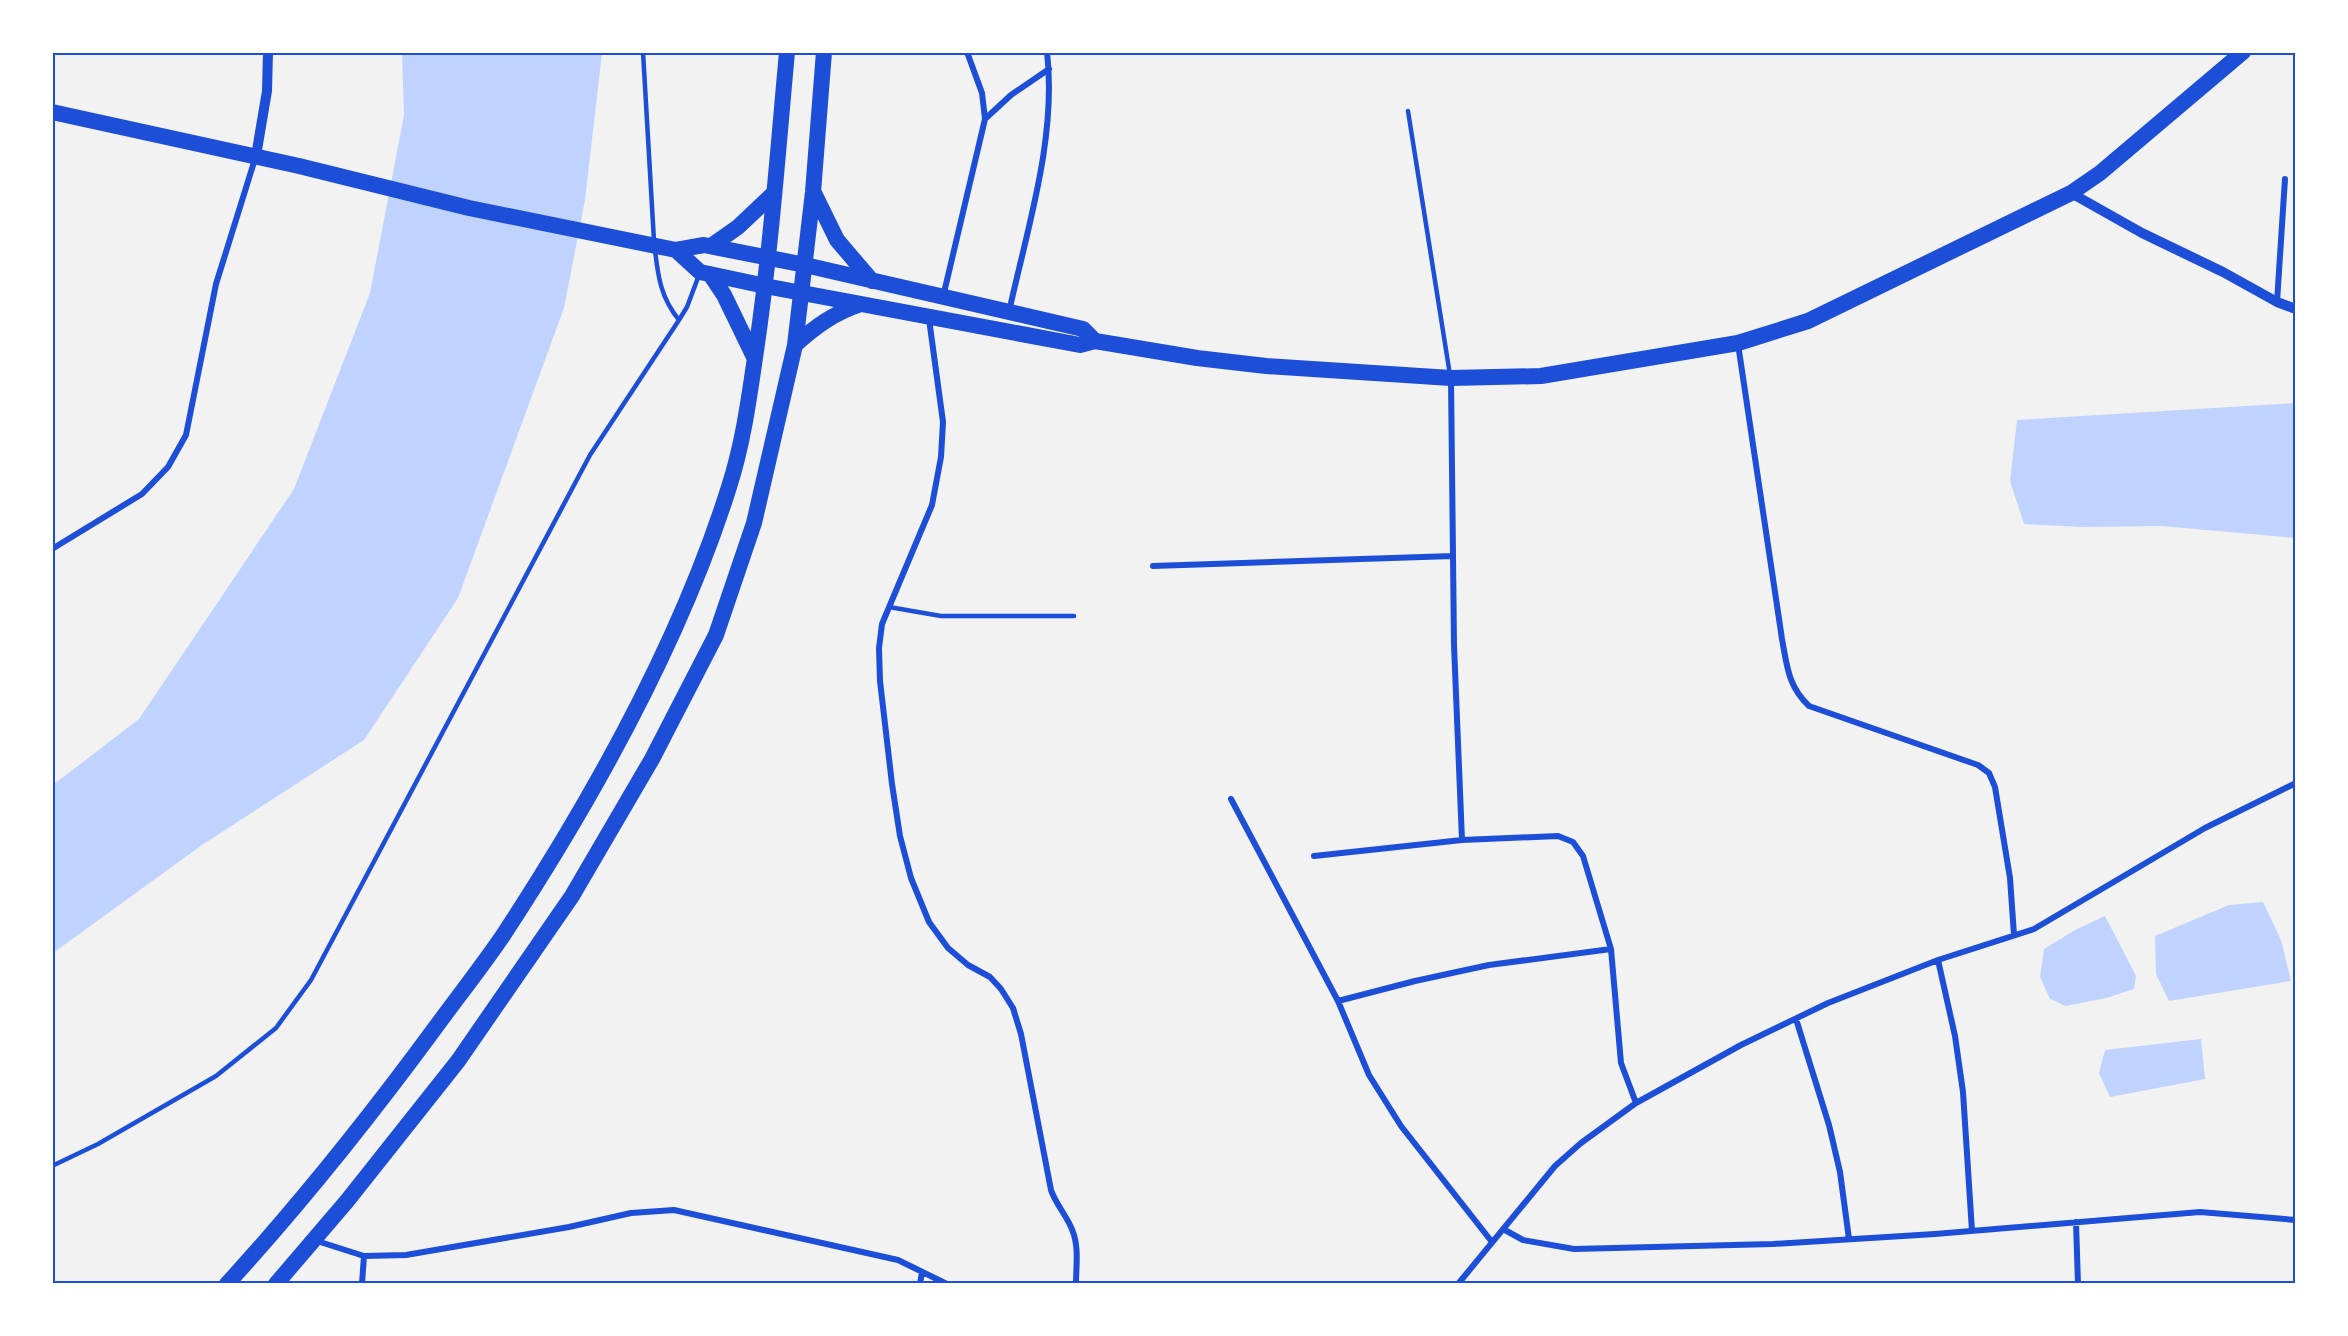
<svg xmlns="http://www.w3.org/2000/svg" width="2348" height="1336" font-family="'Fira Sans',sans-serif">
  <rect width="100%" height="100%" fill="#f2f2f2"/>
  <path fill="#bfd3fe" d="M402,53h200l-17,147 -21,108 -106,290 -94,142 -162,105 -149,108v-168l86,-66 155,-230 76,-196 34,-178z
    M2295,403v135l-134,-12 -77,1 -60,-3 -14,-43 7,-61z
    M2263,902l18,38 10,41 -122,20 -13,-27 -1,-38 74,-31z
    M2105,916l31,60 -2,13 -28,9 -40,8 -16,-7 -10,-22 4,-28 31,-19z
    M2201,1039l4,40 -95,18 -11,-24 6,-23z"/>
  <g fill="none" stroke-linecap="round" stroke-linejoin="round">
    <path stroke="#1d4ed8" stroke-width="4.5" d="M643,52l11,189
      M1408,111l42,264
      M655,250c3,27 6,48 24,70
      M889,607l52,9h133
      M52,1166l46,-22 118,-68 60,-48 35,-48 279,-525 89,-135 8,-13 12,-32"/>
    <path stroke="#1d4ed8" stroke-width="6" d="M985,119l26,-24 38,-26
      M943,297l42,-178 -3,-26 -15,-41
      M2277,302l8,-123
      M1009,312c18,-83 48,-174 38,-260
      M929,319l14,103 -2,35 -9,48 -50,119 -3,24 1,33 12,103 8,52 11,42 18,44 19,26 20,17 22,12 11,12 12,19 8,26 30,156c5,15 17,27 22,42 6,16 3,35 3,52
      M1738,344l44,295c5,27 6,47 27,67l169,59 11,8 6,14 15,91 4,57
      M1451,379l3,266 8,195
      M52,549l90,-55 26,-27 18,-32 30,-151 39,-125
      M1153,566l300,-10
      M1231,799l107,202 31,74 32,51 91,116
      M1314,856l148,-16 96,-4 15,6 10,14 28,93 10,114 15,40
      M1938,960l17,76 8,56 9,139
      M1338,1001l77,-20 74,-16 122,-16
      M1796,1019l33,106 11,47 9,67
      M2076,1222l2,62
      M1503,1229l20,11 51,9 199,-5 162,-10 265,-22 96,8
      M317,1241l47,15 42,-1 163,-28 62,-14 43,-3 224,50 49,24
      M362,1284l2,-28
      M920,1284l2,-12
      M1458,1284l97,-118 26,-23 55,-40 105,-58 87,-42 110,-43 96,-31 171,-101 91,-45"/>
    <path stroke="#1d4ed8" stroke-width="10" d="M256,156l11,-65 1,-39
      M2071,193l71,40 81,39 54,30 19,7"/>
    <path stroke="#1d4ed8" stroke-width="16" d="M52,112l247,54 170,42 207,42 28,-5 101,20 278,64 12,12
      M814,193l23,47 35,41
      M711,246l27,-19 36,-34
      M676,250l24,22 65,14 315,59 15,-4 102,17 69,8 185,12 90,-2 197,-33 70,-22 263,-128 29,-20 143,-121
      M710,274l14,21 30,62
      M795,345c21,-19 39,-32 66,-41
      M227,1284c75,-82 145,-170 211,-260 22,-30 45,-59 66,-90 89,-136 176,-291 225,-447 15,-46 21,-96 28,-143 14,-97 21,-194 30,-292
      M276,1284l71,-83 111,-140 114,-165 80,-137 64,-124 38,-112 41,-178 18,-153 11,-140"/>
  </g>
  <rect width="2348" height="1336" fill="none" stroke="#ffffff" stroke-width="108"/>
  <rect x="54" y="54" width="2240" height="1228" fill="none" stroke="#1d4ed8" stroke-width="2"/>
</svg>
